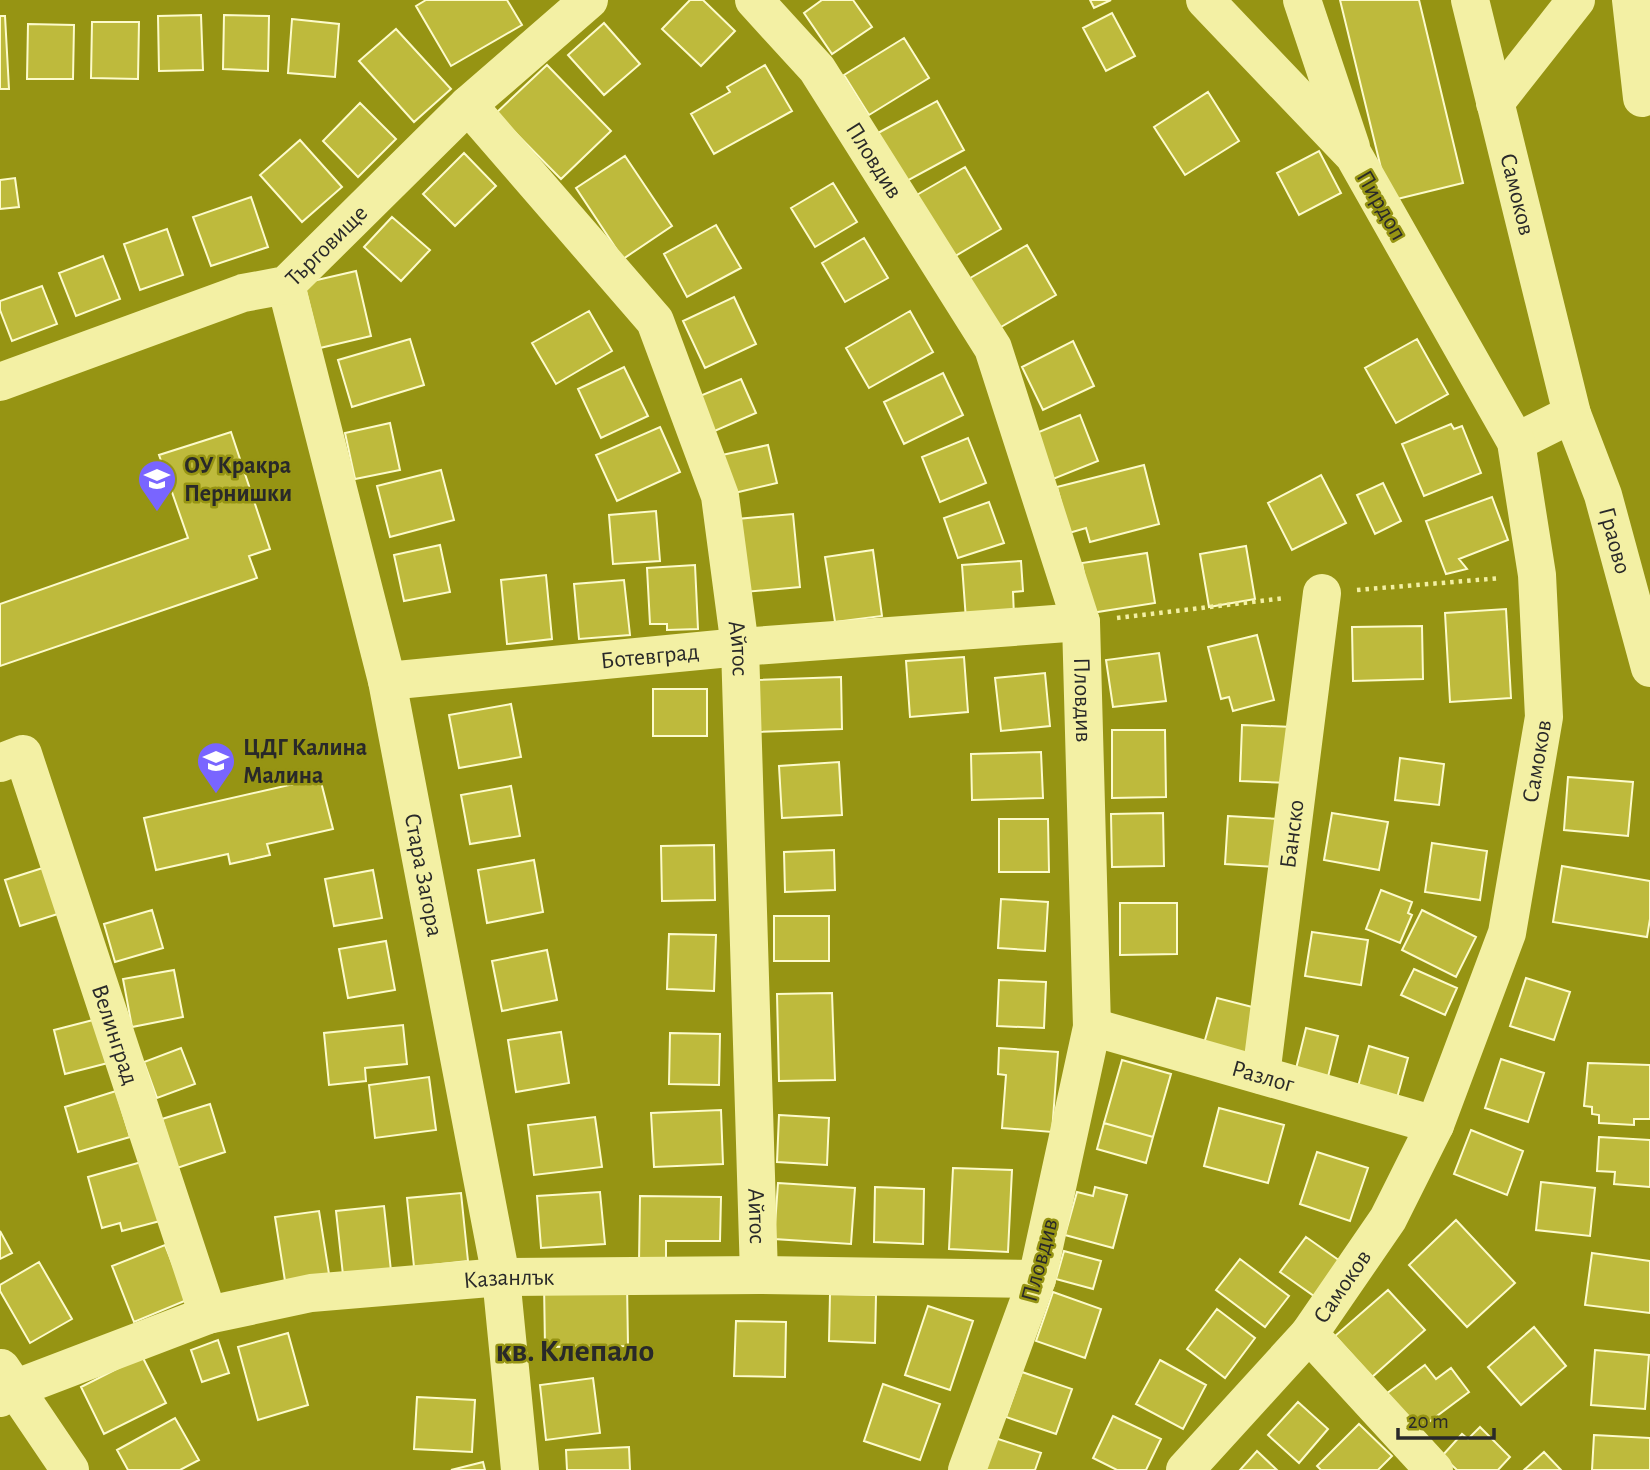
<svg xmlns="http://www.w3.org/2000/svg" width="1650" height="1470" font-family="'Alegreya Sans',sans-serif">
  <rect width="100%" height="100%" fill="#969413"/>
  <path fill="#beba3c" stroke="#fdfbcb" stroke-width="2" d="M426,0h81l15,25 -71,41 -35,-60z
    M690,0h13l32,31 -34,35 -39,-37z
    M822,0h31l19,27 -40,27 -28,-41z
    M1090,0h21l-17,8z
    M1340,0h79l44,183 -74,18z
    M1112,13l23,43 -29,15 -23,-43z
    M201,15l2,55 -44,1 -1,-55z
    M224,15l45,1 -1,55 -45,-2z
    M0,16h5l4,73h-9z
    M292,19l47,5 -4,53 -47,-4z
    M92,22h47l-1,57 -47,-1z
    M604,23l36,41 -36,31 -36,-40z
    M28,24l46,1 -1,54h-46z
    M396,29l55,60 -37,33 -55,-61z
    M904,38l25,40 -60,37 -25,-40z
    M547,65l64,66 -50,48 -65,-66z
    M765,65l27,46 -78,43 -23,-40 39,-22 -3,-5z
    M1208,92l31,49 -54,34 -31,-48z
    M937,101l27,49 -59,32 -27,-49z
    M360,103l36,36 -38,38 -35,-36z
    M300,140l42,47 -40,35 -42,-47z
    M1319,151l22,42 -42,22 -22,-42z
    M464,153l32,33 -41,40 -32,-32z
    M625,156l47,70 -49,33 -47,-71z
    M965,167l36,62 -49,29 -37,-62z
    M15,178l4,29 -19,2v-29z
    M833,183l24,39 -42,25 -24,-39z
    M251,197l17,50 -57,19 -18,-49z
    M392,217l38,33 -29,31 -37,-34z
    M716,225l25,43 -54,29 -23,-43z
    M167,229l16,46 -43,15 -16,-46z
    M864,238l24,40 -43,24 -23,-39z
    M1027,245l29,50 -62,36 -29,-50z
    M103,256l17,43 -44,17 -17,-43z
    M356,271l15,65 -51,12 -16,-65z
    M42,286l15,38 -45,17 -12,-31v-9z
    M734,297l22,47 -51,24 -22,-47z
    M589,311l23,40 -56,33 -24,-41z
    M910,311l23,41 -64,36 -23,-40z
    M410,339l14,46 -72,22 -14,-47z
    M1417,339l31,55 -52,29 -31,-55z
    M1073,341l21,45 -51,24 -21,-43z
    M624,367l24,49 -47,22 -23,-49z
    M943,373l20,42 -59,29 -20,-42z
    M741,379l15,34 -46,20 -15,-35z
    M1080,415l18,46 -45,18 -19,-45z
    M390,423l10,47 -45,9 -10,-46z
    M1451,424l3,5 8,-3 19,47 -57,23 -22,-52z
    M660,427l20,45 -63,29 -21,-46z
    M231,432l39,117 -21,7 8,22 -257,88v-62l188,-66 -29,-83z
    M968,438l18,45 -46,19 -18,-45z
    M768,445l9,38 -47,11 -8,-39z
    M1144,465l15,59 -69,18 -4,-14 -17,5 -12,-46z
    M441,470l13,50 -64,17 -13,-51z
    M1321,475l25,48 -54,27 -24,-47z
    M1383,483l18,38 -26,13 -18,-39z
    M1492,497l16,43 -49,19 8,10 -21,5 -20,-53z
    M989,502l15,41 -46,15 -14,-40z
    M656,511l4,50 -47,3 -4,-49z
    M793,514l7,73 -56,5 -7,-73z
    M440,545l10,47 -46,9 -10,-46z
    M1246,546l9,53 -46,8 -9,-53z
    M873,550l9,66 -47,6 -10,-65z
    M1147,553l8,50 -64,10 -9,-50z
    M1021,561l2,30 -10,1 1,24 -48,4 -4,-55z
    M695,565l3,64 -31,1v-6h-17l-3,-56z
    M546,575l6,64 -45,5 -6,-64z
    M624,580l6,55 -51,4 -5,-55z
    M1506,609l5,89 -61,4 -5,-89z
    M1422,626l1,53 -70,2 -1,-54z
    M1257,635l17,65 -41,11 -4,-14 -8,2 -13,-52z
    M1159,653l7,48 -53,6 -7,-47z
    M964,657l4,55 -58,5 -4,-56z
    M1045,673l5,53 -49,5 -6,-53z
    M841,677l1,52 -86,3 -2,-52z
    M653,689h54v47h-54z
    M511,704l10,53 -62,11 -10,-53z
    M1242,725l51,2 -2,56 -51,-2z
    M1112,730h53l1,67 -54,1z
    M1041,752l2,46 -71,2 -1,-46z
    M1400,758l44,6 -5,41 -44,-5z
    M839,762l3,53 -60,3 -3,-52z
    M1568,777l65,5 -5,54 -64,-6z
    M320,778l13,51 -66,15 3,11 -40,9 -2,-10 -72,16 -12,-52z
    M511,786l9,50 -50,8 -9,-49z
    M1163,813l1,53 -52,1 -1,-53z
    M1332,813l56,9 -9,48 -55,-10z
    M1228,816l52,3 -3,48 -52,-3z
    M999,819h49l1,53h-50z
    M1432,843l55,8 -7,49 -55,-8z
    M714,845l1,55 -53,1 -1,-55z
    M834,850l1,40 -50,2 -1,-40z
    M534,860l9,52 -56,11 -9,-53z
    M52,865l15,46 -47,15 -15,-46z
    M1562,866l88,15v38l-3,18 -94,-15z
    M373,870l9,48 -48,8 -9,-47z
    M1381,890l31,12 -4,11 4,2 -12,28 -34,-14z
    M1001,899l47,3 -3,49 -47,-3z
    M1120,903h57v51l-57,1z
    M152,910l11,38 -48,14 -11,-38z
    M1422,910l54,27 -20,40 -54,-27z
    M774,916h55v45h-55z
    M1312,932l56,8 -7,45 -56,-9z
    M669,934l47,1 -2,56 -47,-2z
    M386,941l9,49 -47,8 -9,-49z
    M547,950l10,50 -55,11 -10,-50z
    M1414,969l43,19 -12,27 -44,-20z
    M174,970l9,47 -51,10 -9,-48z
    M1526,978l44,14 -16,48 -44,-14z
    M999,980l47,2 -2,46 -47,-2z
    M832,993l3,87 -56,1 -2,-87z
    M1217,998l47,12 -14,50 -47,-13z
    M97,1019l11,44 -43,11 -11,-44z
    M403,1025l4,39 -42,4 1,13 -37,4 -5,-52z
    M1306,1028l32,8 -12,49 -32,-8z
    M561,1032l8,51 -53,9 -8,-52z
    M670,1033l50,1 -1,51 -50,-1z
    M1369,1046l39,12 -13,47 -39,-11z
    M181,1048l14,36 -38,14 -13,-36z
    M999,1048l59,4 -6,80 -50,-4 4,-53 -8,-1z
    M1501,1059l43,14 -16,49 -43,-14z
    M1122,1060l49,14 -18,63 -49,-14z
    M1588,1063l62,2v54h-16v6l-35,-2v-8l-7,-1v-7l-8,-1z
    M429,1077l7,53 -61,8 -6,-53z
    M116,1091l14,46 -52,15 -13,-45z
    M210,1104l15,48 -48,16 -15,-49z
    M1219,1108l65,17 -16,58 -64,-17z
    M721,1110l2,54 -69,3 -3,-54z
    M779,1115l50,3 -2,47 -50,-3z
    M595,1117l7,50 -68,8 -6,-50z
    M1104,1123l49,14 -7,26 -49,-14z
    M1471,1130l52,21 -16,44 -53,-21z
    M1599,1137l51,3v47l-36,-3 1,-12 -18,-1z
    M1317,1152l51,16 -18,53 -50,-17z
    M145,1161l15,60 -38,10 -2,-8 -18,5 -14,-51z
    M953,1168l59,2 -4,82 -59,-3z
    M1541,1182l54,6 -5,48 -54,-6z
    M778,1183l77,5 -4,56 -77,-5z
    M875,1187l49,2 -1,55 -49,-2z
    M1095,1187l32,8 -14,53 -48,-13 12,-43 16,4z
    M600,1192l5,52 -64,4 -4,-52z
    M461,1193l7,68 -54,6 -7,-69z
    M640,1196l81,1 -1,44h-54v22l-27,-1z
    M384,1206l7,65 -48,4 -7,-64z
    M319,1211l10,63 -44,7 -10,-64z
    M1456,1220l59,63 -48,44 -58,-62z
    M0,1231l12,22 -12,6z
    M1306,1237l34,24 -26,35 -34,-24z
    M165,1245l22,55 -53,22 -22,-56z
    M1064,1251l37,10 -8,28 -37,-10z
    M1592,1253l58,8v52l-65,-8z
    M1240,1259l49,37 -24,31 -49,-37z
    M39,1262l33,57 -42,24 -30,-52v-6z
    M627,1282l1,64 -83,1 -1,-64z
    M1388,1290l37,40 -53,47 -37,-41z
    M1053,1292l48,17 -16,49 -49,-17z
    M830,1294l46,1 -1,48 -46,-2z
    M928,1306l45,15 -23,69 -45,-15z
    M1217,1309l38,29 -30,40 -38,-29z
    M736,1321l50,1 -1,55 -51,-1z
    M1534,1327l32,39 -45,39 -33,-38z
    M288,1333l20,72 -50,15 -20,-73z
    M218,1340l11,33 -27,9 -11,-32z
    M1595,1350l54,5 -4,54 -54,-4z
    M142,1356l24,47 -62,31 -23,-47z
    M1160,1360l46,25 -23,44 -47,-25z
    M1425,1365l11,14 15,-11 18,24 -55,41 -28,-39z
    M1022,1372l50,17 -16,45 -50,-17z
    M593,1378l7,55 -54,7 -6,-55z
    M883,1384l57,20 -20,56 -56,-19z
    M417,1397l58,3 -3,52 -58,-3z
    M1298,1402l30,27 -29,34 -31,-28z
    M1113,1416l48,23 -15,31h-29l-24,-12z
    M175,1418l24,42 -19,10h-52l-11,-20z
    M1359,1424l33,32 -14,14h-57l-4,-4z
    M1480,1427l30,30 -12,13h-41l-15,-14 20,-22 6,5z
    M1594,1435l56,3v32h-58z
    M995,1438l46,15 -6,17h-51z
    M629,1447l1,23h-63l-1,-20z
    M1257,1451l20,19h-37z
    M1544,1452l17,18h-37z
    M483,1462l2,8h-34z"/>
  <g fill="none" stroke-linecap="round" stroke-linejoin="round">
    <path stroke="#f3f0a4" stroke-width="4.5" stroke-dasharray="3.5 5" stroke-linecap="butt" d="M1357,590l144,-12
      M1117,618l168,-20"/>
    <g stroke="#f3f0a4" stroke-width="38">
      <path id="s1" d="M754,0l63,69 176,279 88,274 11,405 -55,252 -70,191"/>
      <path d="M1302,0l49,147"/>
      <path id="s2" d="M1470,0l102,414 31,81 47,173"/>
      <path d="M1631,0l11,98"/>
      <path d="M1495,103l81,-103"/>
      <path id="s3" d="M468,105l187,216 65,175 20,151 19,628"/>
      <path id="s4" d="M286,285l101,396 114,596 19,193"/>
      <path id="s5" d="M0,382l243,-89 43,-8 182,-180 121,-105"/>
      <path d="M1516,442l56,-28"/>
      <path id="s6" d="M387,681l353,-34 341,-25"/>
      <path id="s7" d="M0,763l23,-9 185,561"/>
      <path id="s8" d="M1092,1027l343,98"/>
      <path id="s9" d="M1261,1075l61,-482"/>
      <path d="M1309,1334l125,136"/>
      <path d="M1,1368l69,102"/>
      <path id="s10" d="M0,1398l14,-9 194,-74 103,-22 190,-16 258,-2 278,4"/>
      <path id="s11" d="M1185,1470l124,-136 79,-115 47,-94 72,-192 37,-216 -7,-142 -21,-133 -162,-286 -149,-156"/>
    </g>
  </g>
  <defs>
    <symbol id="school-pin" viewBox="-11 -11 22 30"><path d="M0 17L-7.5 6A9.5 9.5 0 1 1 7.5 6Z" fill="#7965ff" stroke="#969413"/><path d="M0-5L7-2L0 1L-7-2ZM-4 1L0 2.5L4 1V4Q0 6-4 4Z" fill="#fff"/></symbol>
  </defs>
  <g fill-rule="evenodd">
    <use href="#school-pin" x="135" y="457" width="44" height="60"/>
    <use href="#school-pin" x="194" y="739" width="44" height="60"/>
  </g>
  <g text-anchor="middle" stroke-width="5" stroke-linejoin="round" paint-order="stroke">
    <g font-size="24" fill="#292929" stroke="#969413">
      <text dy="8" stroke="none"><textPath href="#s1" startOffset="201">Пловдив</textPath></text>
      <text dy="8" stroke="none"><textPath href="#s2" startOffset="200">Самоков</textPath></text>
      <text transform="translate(1382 205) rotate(60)" y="8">Пирдоп</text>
      <text dy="8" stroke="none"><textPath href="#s5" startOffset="359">Търговище</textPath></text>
      <text dy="8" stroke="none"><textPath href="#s2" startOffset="560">Граово</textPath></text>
      <text dy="8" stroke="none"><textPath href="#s3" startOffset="626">Айтос</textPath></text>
      <text dy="8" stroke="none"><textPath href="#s6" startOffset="264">Ботевград</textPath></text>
      <text dy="8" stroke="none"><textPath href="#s1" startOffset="789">Пловдив</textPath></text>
      <text dy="8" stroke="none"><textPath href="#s11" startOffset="808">Самоков</textPath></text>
      <text dy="8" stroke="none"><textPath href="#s9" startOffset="243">Банско</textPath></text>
      <text dy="8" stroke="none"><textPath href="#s4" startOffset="606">Стара Загора</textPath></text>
      <text dy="8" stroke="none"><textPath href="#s7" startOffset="320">Велинград</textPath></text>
      <text dy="8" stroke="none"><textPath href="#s8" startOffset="178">Разлог</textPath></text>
      <text dy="8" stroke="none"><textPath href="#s3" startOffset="1194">Айтос</textPath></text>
      <text transform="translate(1039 1260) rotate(-75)" y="8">Пловдив</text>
      <text dy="8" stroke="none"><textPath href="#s10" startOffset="528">Казанлък</textPath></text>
      <text dy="8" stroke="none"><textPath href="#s11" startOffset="242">Самоков</textPath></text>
    </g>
    <g font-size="24" font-weight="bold" fill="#292929" stroke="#969413" text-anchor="start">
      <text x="184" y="473">ОУ Кракра<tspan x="184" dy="28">Пернишки</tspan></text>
      <text x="243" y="755">ЦДГ Калина<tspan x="243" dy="28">Малина</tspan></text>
    </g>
    <g font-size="32" font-weight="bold" fill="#292929" stroke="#969413">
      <text x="575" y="1361">кв. Клепало</text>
    </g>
  </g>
  <path d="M1398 1428v10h96v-10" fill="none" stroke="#292929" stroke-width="3.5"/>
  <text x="1408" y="1428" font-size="21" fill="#292929" stroke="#969413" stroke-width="5" paint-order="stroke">20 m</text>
</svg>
